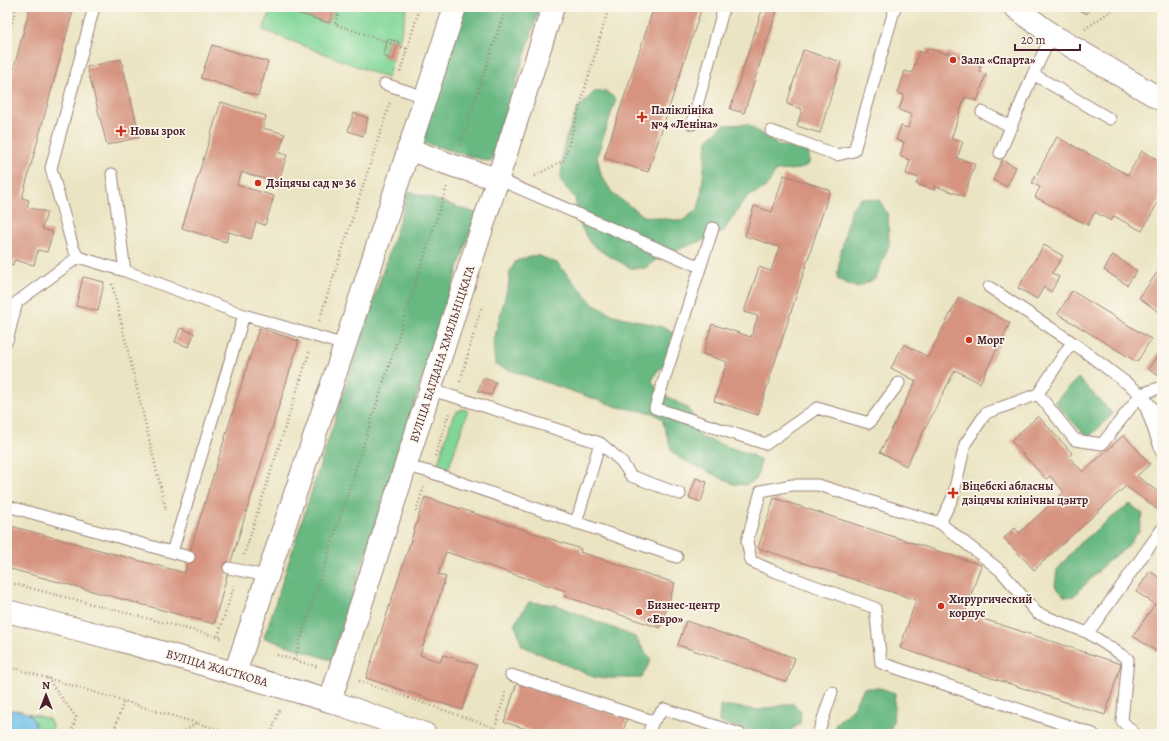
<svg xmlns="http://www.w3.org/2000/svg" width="1169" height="741" font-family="Alegreya,serif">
  <rect width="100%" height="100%" fill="#fbf7ec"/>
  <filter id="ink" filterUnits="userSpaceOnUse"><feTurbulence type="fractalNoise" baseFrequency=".025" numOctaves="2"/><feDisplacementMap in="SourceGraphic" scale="8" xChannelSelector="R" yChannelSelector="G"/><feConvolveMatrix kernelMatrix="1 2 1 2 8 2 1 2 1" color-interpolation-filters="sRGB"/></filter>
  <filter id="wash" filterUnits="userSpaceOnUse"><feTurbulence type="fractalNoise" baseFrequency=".012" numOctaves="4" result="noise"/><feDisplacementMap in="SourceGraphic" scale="16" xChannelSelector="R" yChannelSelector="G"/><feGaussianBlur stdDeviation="0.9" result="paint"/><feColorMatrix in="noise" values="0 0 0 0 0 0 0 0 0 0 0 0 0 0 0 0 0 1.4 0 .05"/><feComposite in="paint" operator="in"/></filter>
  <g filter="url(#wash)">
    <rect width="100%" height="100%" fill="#ebe4c3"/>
    <path fill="#81d79a" stroke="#667b62" d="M272,7h5l52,16 5,-16h73l-8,35 -11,-3 -5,17 10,4 -6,18 -124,-48z
      M463,409l5,2 -21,62 -8,-4 -1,-6 15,-47 3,-4z
      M28,713l21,6 4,8 -2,7h-15c0,-9 -2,-14 -8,-21z"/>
    <path fill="#68b882" stroke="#596c56" d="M466,7h74l-49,155 -70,-20z
      M605,91l11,8 -19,57 4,19 12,19 31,22 38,5 16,-12 3,-12 6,-57 17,-15 23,-1 29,20 33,9v11l-9,5 -24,2 -10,16 -20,11 -24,35 -61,23 -16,12h-14l-26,-14 -15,-11 -11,-20 -4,-25 -14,-16 1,-29 3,-12 12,-32 17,-17z
      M409,191l67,22 -145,447 -67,-22z
      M861,198l18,2 9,15 1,30 -13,33 -19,10 -20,-9 3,-23 11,-47z
      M537,255l20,8 37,42 20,10 53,13 9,7v23l-19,13 -5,10 6,10 29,17 7,9 6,20 52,18 9,6 -5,19 -10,5 -12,-1 -53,-25 -9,-7 -10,-33 -9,-6 -35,-6 -123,-42 -2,-22 16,-61 1,-11 6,-10z
      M1078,378l35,36 -25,24 -34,-36z
      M1130,504l13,10 -4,17 -13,17 -16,11 -36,37 -9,1 -10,-11 2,-16 20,-24 29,-24z
      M529,602l28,3 78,32 16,23 -10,18h-45l-74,-32 -7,-23z
      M864,688h16l15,5 -2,29 -4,12h-55l2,-11 15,-12z
      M793,703l8,8 -1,13 -15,10h-27l-39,-12 1,-17 40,5z"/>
    <path fill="#6abde6" stroke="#5a6e88" d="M12,710c17,0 24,8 24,24h-29v-23z"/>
    <g id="blocks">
      <path fill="#d69480" d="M30,7h44l-52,191 7,2 -2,7 20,5 -5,17 11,3 -6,20 -9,-2 -4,15 -20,-5 -1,5 -6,-2v-169z
        M278,7h56l-5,16z
        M654,7h48l-54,165 -44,-14z
        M763,7h15l-34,106 -14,-4z
        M1074,7h17l-4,7z
        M388,39l11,3 -6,18 -10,-4z
        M212,45l56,17 -10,34 -57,-18z
        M927,48l20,6 1,-2 14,6 2,-1 -1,3 18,6 -2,5 7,3 -9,27 -12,-4 -14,42 12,3 -6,16 18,6 -11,32 -29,-10 -1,4 -18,-6 3,-6 -13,-4 4,-14 -10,-4 4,-14 -8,-2 5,-14 7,2 4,-13 -13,-5 5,-15 -6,-2 7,-22 7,2 7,-22 7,2z
        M803,50l38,12 -21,71 -23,-7 5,-17 -15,-5z
        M121,59l19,78 -33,8 -20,-78z
        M221,102l45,14 -3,12 22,6 -6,19 8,2 -9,28 -36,-11 -5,13 37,11 -9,29 -9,-3 -5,17 -22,-7 -3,10 -44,-14z
        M354,113l14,5 -5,18 -15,-5z
        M1057,137l71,38 14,-24 20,11v33l-20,36 -28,-15 -3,5 -16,-9 -7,13 -53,-28 5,-10 -8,-4z
        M1002,160l14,7 -9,20 -14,-7z
        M784,175l46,15 -72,225 -44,-14 13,-39 -24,-8 9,-30 39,13 7,-21 -14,-4 15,-45 12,4 8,-24 -34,-11 9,-30 18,6z
        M1044,245l19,11 -11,17 7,4 -8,15 -7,-5 -7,12 -19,-11z
        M1113,255l24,16 -10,14 -23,-15z
        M1162,266v48l-23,-16z
        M83,277l21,5 -6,29 -22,-5z
        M1072,291l79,48 -14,23 -79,-48z
        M959,297l51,26 -30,60 -25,-13 -49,96 -26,-14 36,-71 -25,-13 13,-24 24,13z
        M180,328l14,5 -5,14 -14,-5z
        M259,328l40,13 -70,227 -15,56 -207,-56v-43l178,48 7,-29z
        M1162,348v30l-14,-9z
        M483,378l13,4 -5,13 -13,-4z
        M1038,416l34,37 -3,4 14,15 41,-37 26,29 -13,12 25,19v18l-36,-27 -92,84 -30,-32 11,-10 4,5 45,-41 -14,-16 -4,3 -35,-38z
        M696,478l11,4 -6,20 -12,-4z
        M425,497l156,52 -1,3 95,31 -15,45 -96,-32 2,-5 -120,-39 -8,22 8,3 -26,78 20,7 3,-7 34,10 -15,45 -96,-32z
        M774,498l207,67 -16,48 156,51 -16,51 -205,-67 16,-48 -158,-52z
        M1150,571l12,9v75l-29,-19 22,-32 -19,-12z
        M686,621l109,37 -8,24 -109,-37z
        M517,683l110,36 -5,15h-80l-38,-12z"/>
    </g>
  </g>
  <g filter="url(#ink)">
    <use href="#blocks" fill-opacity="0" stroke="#9a8277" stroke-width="1"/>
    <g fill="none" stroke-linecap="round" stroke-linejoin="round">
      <defs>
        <path id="lane" d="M94,7l-43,161 22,80 5,9 47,14 119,44 101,30
          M1033,74l77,45
          M385,84l40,13
          M982,112l30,15
          M692,124l32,-117
          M771,131l66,24 17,-4 41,-144
          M1000,153l33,-79 19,-39
          M112,174l13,97
          M498,179l202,88
          M713,228l-58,180 111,36 51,-36 52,15 30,-40
          M989,287l83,55 69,52 21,-7
          M7,341l10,-39 61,-45
          M430,390l25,7 145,46 21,18 10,15 49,18
          M1038,394l37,46 27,4 39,-50
          M1141,394l21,59
          M1146,400l16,19
          M406,466l24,6 247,85
          M7,506l182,51
          M576,523l24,-80
          M940,523l13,-26 12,-53 21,-31 52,-19 34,-52
          M172,552l72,-237
          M229,568l37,8
          M1088,633l74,-104
          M511,675l142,46
          M648,734l5,-13 11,-12 76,25
          M818,734l14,-42
          M1093,734l-212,-71 -6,-55 -104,-38 -20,-9 -4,-20 14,-50 31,-6h26l122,38 61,48 36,42 51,20 40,26 -6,62 13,13"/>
        <path id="street" d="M1015,7l37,28 110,65
          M330,701l95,33"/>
        <path id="secondary" d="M408,149l46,17 44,13
          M7,611l112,29 211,61 223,-694
          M235,673l110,-328 110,-338"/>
      </defs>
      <use href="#lane" stroke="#9a8277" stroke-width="13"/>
      <use href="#street" stroke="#9a8277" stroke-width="24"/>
      <use href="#secondary" stroke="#9a8277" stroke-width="24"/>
      <path stroke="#9a8277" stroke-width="2.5" stroke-dasharray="1 3" stroke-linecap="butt" d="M340,7l-5,17 72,25
        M1085,29l31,-22
        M7,42l9,-35
        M400,72l20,-65
        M460,145l46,-138
        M535,176l29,-16 45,-153
        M112,284l54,226
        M319,321l71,-218
        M460,382l21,-74
        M435,456l15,-45
        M416,511l8,-24
        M244,555l66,-205
        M7,582l216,56
        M218,636l16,-50
        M277,655l41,12
        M294,660l153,-474
        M7,666l226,68
        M47,678l29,39 -5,17
        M359,681l154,53
        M495,728l11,-37
        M113,734l11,-34
        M178,734l19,-11
        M271,734l8,-24"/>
      <use href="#lane" stroke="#fff" stroke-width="11"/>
      <use href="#street" stroke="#fff" stroke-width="22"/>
      <use href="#secondary" stroke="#fff" stroke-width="22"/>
    </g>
  </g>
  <g fill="#c8321e" stroke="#fbf7ec" stroke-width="1.5">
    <circle cx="953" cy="60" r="4"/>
    <path d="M640 111h4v4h4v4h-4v4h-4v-4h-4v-4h4z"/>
    <path d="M119 125h4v4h4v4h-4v4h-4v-4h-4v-4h4z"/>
    <circle cx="258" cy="183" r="4"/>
    <circle cx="969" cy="340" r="4"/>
    <path d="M951 487h4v4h4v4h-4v4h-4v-4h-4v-4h4z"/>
    <circle cx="941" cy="606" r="4"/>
    <circle cx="639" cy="612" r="4"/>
  </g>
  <g text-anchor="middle" stroke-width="3.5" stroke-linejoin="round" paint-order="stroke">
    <g font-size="12" font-weight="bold" fill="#4a1f2b" stroke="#fbf7ec" text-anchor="start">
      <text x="961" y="64">Зала «Спарта»</text>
      <text x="651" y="114">Паліклініка<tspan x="651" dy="14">№4 «Леніна»</tspan></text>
      <text x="130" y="135">Новы зрок</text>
      <text x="266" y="187">Дзіцячы сад № 36</text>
      <text x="977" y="344">Морг</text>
      <text x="962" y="490">Віцебскі абласны<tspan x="962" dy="14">дзіцячы клінічны цэнтр</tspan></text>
      <text x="949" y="603">Хирургический<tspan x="949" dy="14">корпус</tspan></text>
      <text x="647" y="609">Бизнес-центр<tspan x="647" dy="14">«Евро»</tspan></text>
    </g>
    <g font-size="12" fill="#4a1f2b" stroke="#fbf7ec">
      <text transform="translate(442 354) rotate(-72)" y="4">ВУЛІЦА БАГДАНА ХМЯЛЬНІЦКАГА</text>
      <text transform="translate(217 668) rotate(16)" y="4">ВУЛІЦА ЖАСТКОВА</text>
    </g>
  </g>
  <rect width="1169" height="741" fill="none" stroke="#fbf7ec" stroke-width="24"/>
  <g transform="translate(46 695)" stroke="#fbf7ec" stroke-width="3" paint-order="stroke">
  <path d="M0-3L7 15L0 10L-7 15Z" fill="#4a1f2b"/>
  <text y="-6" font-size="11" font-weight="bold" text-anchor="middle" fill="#4a1f2b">N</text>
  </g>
  <path d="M1015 44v6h65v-6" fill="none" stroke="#4a1f2b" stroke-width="2"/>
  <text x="1021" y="44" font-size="12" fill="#4a1f2b" stroke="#fbf7ec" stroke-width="3" paint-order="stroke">20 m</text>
</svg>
